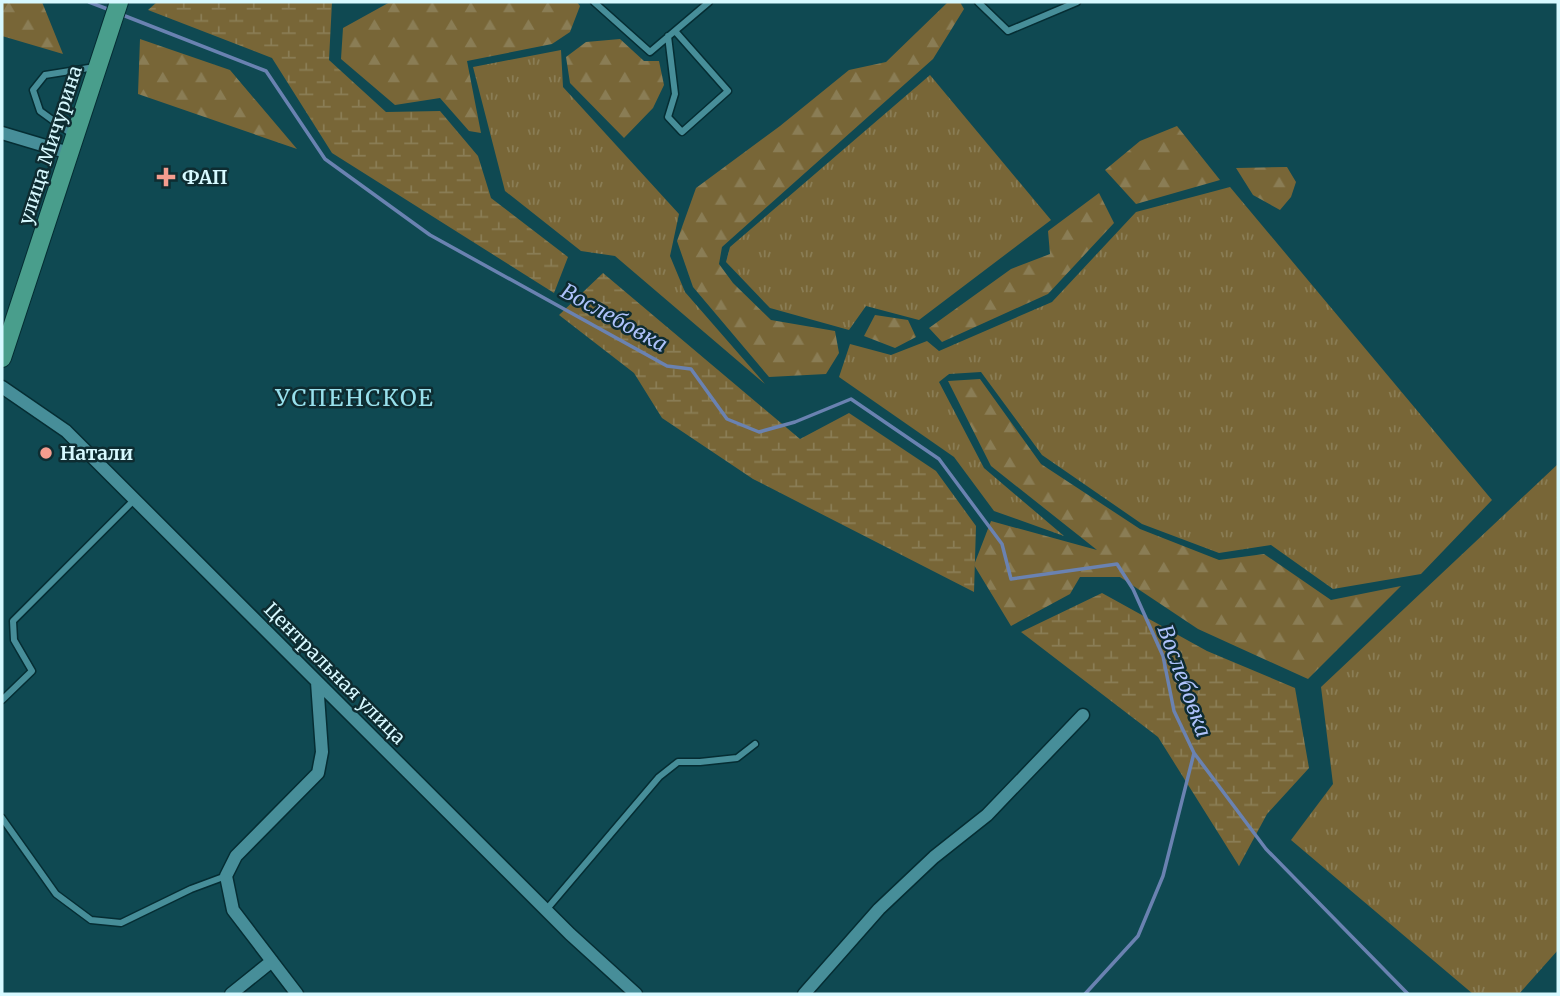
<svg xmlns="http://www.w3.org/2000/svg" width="1560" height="996" font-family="Merriweather,serif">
  <defs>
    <pattern id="grass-tufts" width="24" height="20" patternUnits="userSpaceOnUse" patternTransform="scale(1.75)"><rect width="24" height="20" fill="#786637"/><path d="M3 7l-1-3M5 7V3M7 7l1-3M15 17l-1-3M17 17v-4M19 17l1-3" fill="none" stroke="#8a7d55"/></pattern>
    <pattern id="forest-firs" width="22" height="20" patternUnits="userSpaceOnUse" patternTransform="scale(1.75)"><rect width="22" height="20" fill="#786637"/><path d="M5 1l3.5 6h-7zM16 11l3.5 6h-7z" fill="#8a7d55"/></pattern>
    <pattern id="wetland-marsh" width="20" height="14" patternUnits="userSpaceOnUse" patternTransform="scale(1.75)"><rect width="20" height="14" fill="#786637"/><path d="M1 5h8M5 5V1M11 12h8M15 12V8" fill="none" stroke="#8a7d55"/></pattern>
  </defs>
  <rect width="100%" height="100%" fill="#0f4952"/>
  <path fill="url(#grass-tufts)" d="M561,50l2,37 116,127 -9,42 15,36 80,92 -150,-128 -34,-5 -76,-60 -32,-124z
    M930,75l121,145 -132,100 -53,-14 -17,24 -79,-22 -44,-46 4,-15z
    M1230,187l262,313 -71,74 -88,15 -62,-44 -52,8 -77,-29 -100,-69 -61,-83 -32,2 -10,8 45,86 80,68 -70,-25 -40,-54 -115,-80 11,-33 41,11 36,-14 12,10 113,-49 84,-90z
    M1558,464v486l-39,44h-46l-182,-154 42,-56 -12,-97z"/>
  <path fill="url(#forest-firs)" d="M2,2h40l21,52 -61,-18z
    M390,2h187l3,4 -10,26 -18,12 -85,17 14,72 -12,-2 -29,-33 -45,7 -54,-46 2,-31z
    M948,2h12l4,7 -31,50 -211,188 -3,17 14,19 38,37 64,11 4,22 -13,21 -57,3 -76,-90 -16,-46 19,-53 84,-62 69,-56 37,-8z
    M140,39l90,31 67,79 -159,-55z
    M620,39l24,22h15l5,24 -11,23 -29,30 -54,-55 -4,-26 20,-15z
    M1177,126l43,54 -84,24 -31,-34 35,-29z
    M1287,167l9,15 -5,15 -11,13 -27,-15 -17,-27z
    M1099,193l15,30 -66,71 -106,48 -13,-14 82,-59 39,-15 -2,-23z
    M875,315l33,5 8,17 -21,11 -31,-12z
    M980,379l61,85 99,65 79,31 45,-6 67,46 70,-14 -93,93 -110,-50 -78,-52h-40l-10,17 -59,32 -37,-61 17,-44 106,29 -106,-84 -43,-85z"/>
  <path fill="url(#wetland-marsh)" d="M157,2h175l-3,58 57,52 54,-1 38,45 13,42 77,59 -14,36 -222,-140 -60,-95 -124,-48z
    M603,273l197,166 49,-26 87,58 40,55 -2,66 -221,-113 -91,-61 -28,-45 -75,-58z
    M1102,593l105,58 88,37 14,80 -42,46 -28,52 -81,-129 -137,-105z"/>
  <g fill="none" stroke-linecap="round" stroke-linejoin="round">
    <path stroke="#6a82b1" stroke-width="3.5" d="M89,2l21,8
      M120,14l146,57 59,88 105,76 237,131 24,3 36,50 32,13 36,-10 56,-23 88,60 63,85 9,35 106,-15 16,25 30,67 11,55 20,42 72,96 142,145
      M1085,994l53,-58 25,-60 31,-123"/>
    <defs>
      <path id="lane" d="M594,2l56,50 59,-50
        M978,2l30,29 69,-29
        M668,36l7,58 -7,23 14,15 46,-41 -53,-60
        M73,135l-33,-24 -7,-21 12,-15 50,-8
        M2,700l30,-29 -18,-31 -1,-19 121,-121
        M2,818l54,76 35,26 30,3 70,-34 35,-13
        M546,910l113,-133 19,-15h22l37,-4 18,-14"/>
      <path id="street" d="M2,133l67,20
        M2,387l64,44 504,503 66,60
        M231,994l41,-33
        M297,994l-64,-84 -7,-34 10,-20 82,-83 4,-21 -5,-70
        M804,994l75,-85 55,-52 53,-42 96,-100"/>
      <path id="secondary" d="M2,358l117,-356"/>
    </defs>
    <use href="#lane" stroke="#052d33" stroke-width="9"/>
    <use href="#street" stroke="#052d33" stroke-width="15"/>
    <use href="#secondary" stroke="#052d33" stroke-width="20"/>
    <use href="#lane" stroke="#478e99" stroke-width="6"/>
    <use href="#street" stroke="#478e99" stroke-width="12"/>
    <use href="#secondary" stroke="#499e8c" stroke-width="18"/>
  </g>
  <g fill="#f59d8f" stroke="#0e2c31" stroke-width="2.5">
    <path d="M162.5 166.5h7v7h7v7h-7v7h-7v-7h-7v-7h7z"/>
    <circle cx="46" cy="453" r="7"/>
  </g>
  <g text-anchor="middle" stroke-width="5" stroke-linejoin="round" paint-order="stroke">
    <g font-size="19" fill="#d7f9ff" stroke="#0e2c31">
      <text transform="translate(50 145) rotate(-72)" y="7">улица Мичурина</text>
      <text transform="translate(335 673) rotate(45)" y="7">Центральная улица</text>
    </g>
    <g font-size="19" font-weight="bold" fill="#d7f9ff" stroke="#0e2c31" text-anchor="start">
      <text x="182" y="184">ФАП</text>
      <text x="60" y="460">Натали</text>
    </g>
    <g font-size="21" font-style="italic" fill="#aec2fb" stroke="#0e2c31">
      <text transform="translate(614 318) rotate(29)" y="7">Вослебовка</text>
      <text transform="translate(1184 681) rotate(70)" y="7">Вослебовка</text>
    </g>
    <g font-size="23" letter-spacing="2" fill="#98e0ec" stroke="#0e2c31">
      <text x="355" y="406">УСПЕНСКОЕ</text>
    </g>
  </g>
  <rect width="1560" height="996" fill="none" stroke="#d7f9ff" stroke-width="7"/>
</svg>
